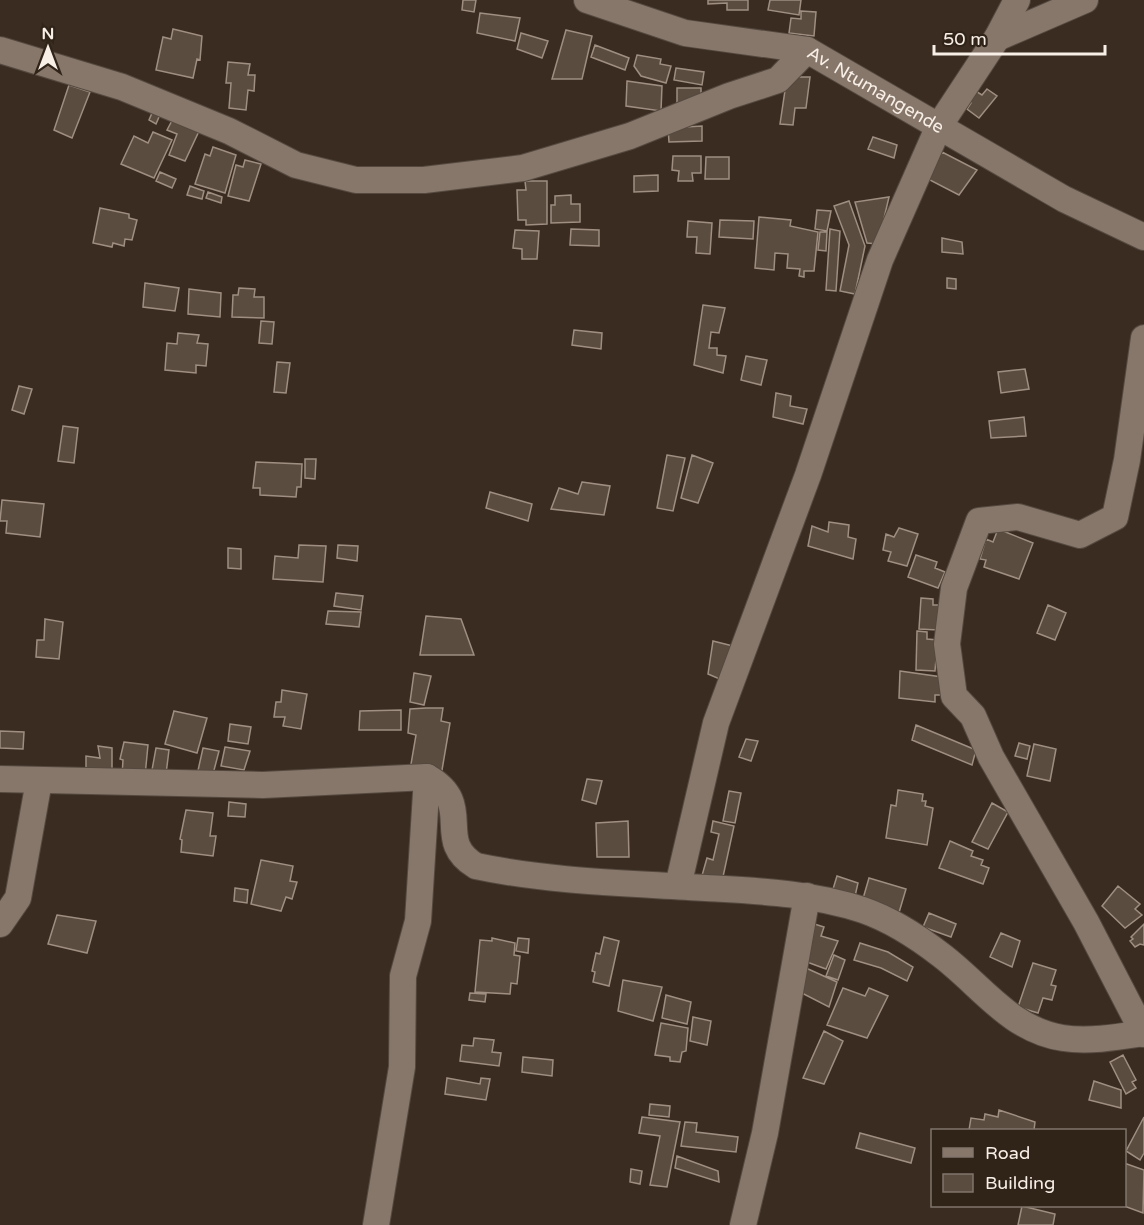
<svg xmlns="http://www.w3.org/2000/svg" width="1144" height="1225" font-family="'Varela Round',sans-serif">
  <rect width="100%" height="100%" fill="#3a2c21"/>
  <path fill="#5b4c40" stroke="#9f8f82" stroke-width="1.5" d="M463,0h13l-2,12 -12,-2z
    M708,0h40v10h-21v-7l-19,1z
    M770,0h31l-2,15 -31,-5z
    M801,11l15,1 -2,24 -25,-3 2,-15 10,1z
    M480,13l40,5 -5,23 -38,-8z
    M173,29l29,7 -2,24 -3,-1 -4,19 -37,-8 7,-33 8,2z
    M566,30l26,6 -10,43h-30z
    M521,33l27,8 -6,17 -25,-9z
    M595,45l34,13 -4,12 -34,-13z
    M637,55l24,4 -1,5 11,2 -5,17 -25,-7 -7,-10z
    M228,62l22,2 -2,11h7l-1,16 -6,-1 -2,20 -17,-2 2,-25h-5z
    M676,68l28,4 -2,13 -28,-5z
    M787,77h23l-4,31h-11l-2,17 -13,-1z
    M627,81l35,5 -1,25 -35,-5z
    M69,85l21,7 -18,46 -18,-8z
    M677,88h24v13l-24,5z
    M987,89l10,7 -18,22 -12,-9 4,-6 -5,-3 8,-10 8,5z
    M155,106l7,4 -6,14 -7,-4z
    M175,115l25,14 -15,32 -16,-6 8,-21 -10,-4z
    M702,126v15l-33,1 -1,-14z
    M153,132l19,8 -18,38 -33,-14 13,-28 14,7z
    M873,137l24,8 -3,13 -26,-9z
    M213,147l23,8 -11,38 -30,-9 10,-30 5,2z
    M942,152l35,18 -18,25 -33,-17z
    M673,156h28v17h-9l1,8h-15l1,-10 -7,-1z
    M706,157h23v22h-24z
    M245,160l16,4 -12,37 -21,-5 8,-31 7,2z
    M160,172l16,7 -4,9 -16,-7z
    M658,175v16l-24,1v-16z
    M525,181h22v43l-21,1v-5h-8l-1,-30h9z
    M190,186l14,5 -2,8 -15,-4z
    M208,192l14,5 -1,6 -15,-5z
    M571,195v9h9v18l-29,1v-18h4v-9z
    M889,197l-11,47 -11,-1 -12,-41z
    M849,201l16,45 -10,48 -15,-3 9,-46 -15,-39z
    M100,208l29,6v4l8,2 -5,20 -7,-1 -1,7 -11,-3 -1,4 -19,-4z
    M817,210l14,1 -4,20 -12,-2z
    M759,217l32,3 -1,6 28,6 -4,39h-10v6l-5,-1 1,-7 -13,-1 1,-14 -13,-1 -1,17 -19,-2z
    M720,220l34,1 -1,18 -34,-2z
    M688,221l24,2 -2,31 -14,-1 1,-16h-10z
    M571,229l28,1v16l-29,-1z
    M830,229l10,2 -4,60 -10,-1z
    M515,230l24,1 -2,28h-15v-10l-9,-1z
    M820,232h7l-1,19 -8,-1z
    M942,238l20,4 1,12 -21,-2z
    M947,278l9,1v10l-9,-1z
    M145,283l34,5 -4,23 -32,-4z
    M239,288l16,1 -1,8h10v21l-32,-1 1,-22h5z
    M189,289l32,4 -1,24 -32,-3z
    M703,305l22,3 -6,25 -8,-1 -2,16h8v7l9,1 -3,17 -29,-8z
    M261,321l13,1 -2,22 -13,-1z
    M574,330l28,3 -1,16 -29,-4z
    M178,333l21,2 -2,8 11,1 -2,22 -10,-1v8l-31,-3 2,-27 10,1z
    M746,356l21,4 -6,25 -20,-5z
    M277,362l13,1 -4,30 -12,-1z
    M1025,369l4,20 -28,4 -3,-21z
    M19,386l13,3 -8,25 -12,-4z
    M776,393l15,3 -1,10 17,3 -4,15 -30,-7z
    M1024,417l2,19 -35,2 -2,-17z
    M63,426l15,2 -4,35 -16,-2z
    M667,455l18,3 -12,53 -16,-3z
    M692,455l21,8 -15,40 -17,-5z
    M305,459h11l-1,20 -10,-1z
    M256,462l46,2 -1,23h-4l-1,10 -36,-2v-7h-7z
    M582,482l28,4 -6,29 -53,-6 8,-21 19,6z
    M490,492l42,12 -4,17 -42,-13z
    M2,500l42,4 -4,33 -34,-4 1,-12h-7z
    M829,522l20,3 -1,12 8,2 -3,20 -45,-13 4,-20 16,6z
    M899,528l19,6 -11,32 -19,-5 3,-9 -8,-2 3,-16 8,3z
    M998,529l35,14 -14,36 -35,-12 2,-7 -6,-1 6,-20 7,3z
    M299,545l27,1 -3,36 -50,-3 2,-23 23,2z
    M338,545l20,1 -1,15 -20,-3z
    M228,548l13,1v20l-13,-1z
    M916,555l21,7 -2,6 10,4 -7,16 -30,-11z
    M336,593l27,3 -2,14 -27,-4z
    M921,598l12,1v6h6l-1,25 -19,-1z
    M1048,605l18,8 -11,27 -18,-7z
    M328,611l33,1 -2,15 -33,-3z
    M426,616l35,3 13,36h-54z
    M45,619l18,3 -4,37 -23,-2 1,-17h7z
    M917,631l10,1v7l11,1 5,18 -7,1 -1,12 -19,-1z
    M713,641l24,6 -15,33 -14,-6z
    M900,671l42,6v18h-7v7l-36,-4z
    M414,673l17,3 -7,29 -14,-3z
    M282,690l25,4 -6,35 -18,-3 2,-9h-11l2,-15h5z
    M426,708h17l-2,13 9,2 -9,53 -31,-6 6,-35 -8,-2 2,-24z
    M401,710v20h-42l1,-19z
    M174,711l33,7 -10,35 -32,-9z
    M230,724l21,3 -3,17 -20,-3z
    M916,725l60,25 -4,15 -60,-25z
    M0,731l24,1 -1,17 -23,-1z
    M746,739l12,2 -7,20 -12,-4z
    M124,742l24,3 -3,31 -23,-1 1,-15 -3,-1z
    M1019,743l11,3 -3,13 -12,-3z
    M1034,744l22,5 -6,32 -23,-5z
    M98,746l14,2v28l-26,-1v-19l14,2z
    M225,747l25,4 -6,19 -23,-4z
    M156,748l13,2 -3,24 -14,-4z
    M203,748l16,3 -7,27 -15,-3z
    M587,779l15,2 -6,23 -14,-4z
    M898,790l25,4 -1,7h4l-1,5 8,2 -6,37 -41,-7 5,-33 5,1z
    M729,791l12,2 -6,30 -12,-2z
    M229,802l17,2 -1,13 -17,-1z
    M992,803l16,9 -20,37 -16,-7z
    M186,810l27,3 -3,23h6l-3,20 -32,-4 1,-12 -2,-1z
    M628,821l1,36h-32l-1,-34z
    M713,821l21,5 -13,60 -20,-7 6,-21 6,2 6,-26 -8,-2z
    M950,841l23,10 -2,5 12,4 -2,5 8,3 -6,16 -44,-16z
    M261,860l32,6 -3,15 7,1 -5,17 -6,-2 -5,14 -30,-7z
    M837,876l21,7 -5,22 -23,-6z
    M869,878l37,11 -8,27 -38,-7z
    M1118,886l22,18 -5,5 7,6 -17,13 -23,-22z
    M235,888l13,2 -1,13 -13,-2z
    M929,913l27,11 -5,13 -28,-10z
    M57,915l39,6 -9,32 -39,-9z
    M808,922l16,5 -3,9 17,5 -12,28 -30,-11z
    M1144,924v21l-4,-1 -5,3 -5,-6 3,-2 -2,-2z
    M1001,933l19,8 -8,26 -22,-10z
    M604,937l15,4 -10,45 -16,-4 2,-10 -3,-1 4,-18 4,1z
    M492,938l23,5 -1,12 6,1 -3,28 -6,-1 -1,11 -35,-2 5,-52 12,1z
    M518,938l11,1 -1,14 -12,-2z
    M860,943l28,9 25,15 -6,14 -26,-13 -27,-8z
    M834,955l11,5 -7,20 -12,-4z
    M1033,963l23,7 -5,15 5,1 -4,14 -9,-2 -5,15 -20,-6z
    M797,964l40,18 -8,25 -33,-17z
    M623,980l39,7 -9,34 -35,-10z
    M843,988l22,8 4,-8 19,8 -21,42 -40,-13z
    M470,993l16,1 -1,8 -16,-2z
    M666,995l25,7 -4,22 -25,-6z
    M693,1017l18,4 -4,24 -17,-4z
    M661,1023l27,5 -2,23 -4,1 -2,10 -10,-1v-4l-15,-2z
    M824,1031l19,10 -19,43 -21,-6z
    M474,1038l20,2 -2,12 9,1 -2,13 -39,-5 2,-16 11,1z
    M1123,1055l13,25 -4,2 4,6 -10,6 -16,-32z
    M523,1057l30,3 -1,16 -30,-4z
    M447,1078l33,6 1,-6 9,1 -4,21 -41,-6z
    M1094,1081l27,9v18l-32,-8z
    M650,1104l20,2 -1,11 -20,-2z
    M999,1110l36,12 -1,8h-65l2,-12 13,2 1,-6 13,3z
    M642,1117l38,5 -13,65 -17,-2 10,-49 -21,-3z
    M1144,1117v36l-4,7 -14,-9z
    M685,1122l12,1 -1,9 42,5 -2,15 -55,-6z
    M860,1133l55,15 -4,15 -55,-15z
    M677,1156l41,15 1,11 -44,-14z
    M1124,1163l20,7 -1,43 -19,-7z
    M631,1169l11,2 -2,13 -10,-2z
    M1022,1206l33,8 -2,11h-35z"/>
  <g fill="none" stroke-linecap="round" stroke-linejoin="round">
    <defs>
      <g id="minor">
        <path id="s1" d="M587,0l98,33 122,17 257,149 80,38"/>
        <path d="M997,38l88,-38"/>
        <path d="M0,50l122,37 107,44 67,34 60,15h68l99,-12 107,-32 99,-40 49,-16 29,-30"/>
        <path d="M1144,338l-17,122 -12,57 -35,18 -62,-18 -39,4 -25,67 -7,56 7,52 19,20 18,41 95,165 58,112"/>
        <path d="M0,779l263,6 164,-8c50,28 5,63 49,89 75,16 153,17 230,22 53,3 106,5 157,22 26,9 56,28 78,45 40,30 69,75 122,83 26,4 55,-1 81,-5"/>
        <path d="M678,886l38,-163 92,-248 72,-215 59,-134 58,-88 20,-38"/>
        <path d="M0,924l18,-26 21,-117"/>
        <path d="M376,1225l26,-158 1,-91 15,-55 9,-144"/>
        <path d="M743,1225l22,-92 42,-237"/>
      </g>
    </defs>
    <use href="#minor" stroke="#55493f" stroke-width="28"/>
    <use href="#minor" stroke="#87776b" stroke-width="26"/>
  </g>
  <g text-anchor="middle" stroke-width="4.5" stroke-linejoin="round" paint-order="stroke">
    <g font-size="18" fill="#f8efe7" stroke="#302318">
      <text dy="6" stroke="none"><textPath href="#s1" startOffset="306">Av. Ntumangende</textPath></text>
    </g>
  </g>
  <rect x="931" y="1129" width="195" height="78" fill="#302318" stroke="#80756b" stroke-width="1.5"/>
  <rect x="943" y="1148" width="30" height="9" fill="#87776b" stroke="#80756b" stroke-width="1.5"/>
  <text x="985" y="1159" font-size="18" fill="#f8efe7">Road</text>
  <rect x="943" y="1174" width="30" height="18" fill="#5b4c40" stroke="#80756b" stroke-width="1.5"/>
  <text x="985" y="1189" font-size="18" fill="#f8efe7">Building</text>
  <g transform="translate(48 48)" stroke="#302318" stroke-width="4.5" paint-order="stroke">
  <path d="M0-4.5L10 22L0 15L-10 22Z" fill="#f8efe7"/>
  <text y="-9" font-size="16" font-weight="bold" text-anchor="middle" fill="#f8efe7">N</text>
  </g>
  <path d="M934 45v9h171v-9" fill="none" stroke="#f8efe7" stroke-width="3"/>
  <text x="943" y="45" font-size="18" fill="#f8efe7" stroke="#302318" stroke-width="4.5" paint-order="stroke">50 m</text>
</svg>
